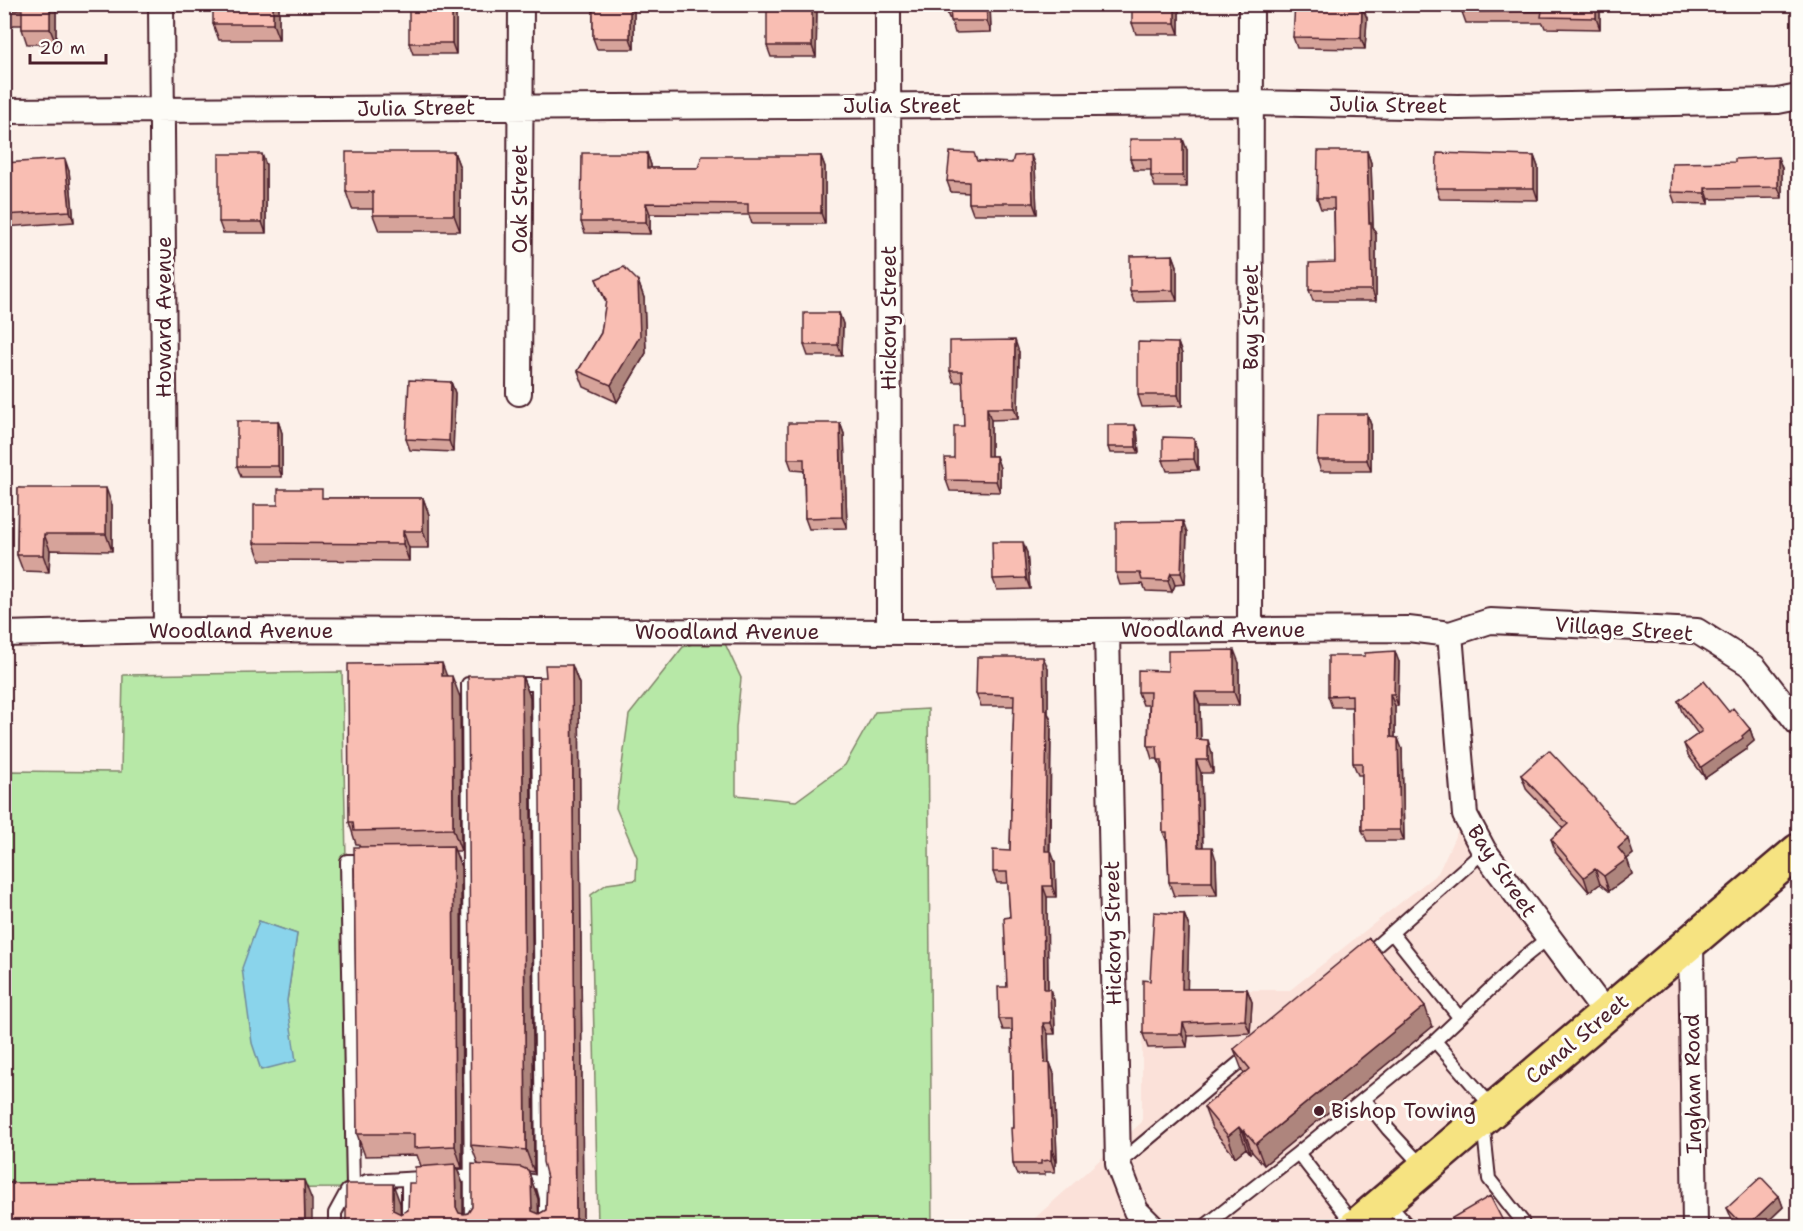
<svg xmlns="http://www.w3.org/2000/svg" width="1803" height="1231" font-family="'Shantell Sans',sans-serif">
  <rect width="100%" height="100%" fill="#fcf0e9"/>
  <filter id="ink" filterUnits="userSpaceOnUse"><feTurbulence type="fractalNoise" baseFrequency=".0167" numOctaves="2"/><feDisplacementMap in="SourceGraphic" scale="12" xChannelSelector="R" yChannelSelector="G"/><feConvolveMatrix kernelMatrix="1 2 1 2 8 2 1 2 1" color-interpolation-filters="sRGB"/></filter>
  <g filter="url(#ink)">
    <path fill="#fbe1d9" d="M1465,815l141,199 85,-72 4,284h-669l116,-104v-132h148l148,-117z"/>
    <path fill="#b7e8a7" stroke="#808469" stroke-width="1.5" fill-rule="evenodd" d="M721,635l20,43 -5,50v67l60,6 49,-36 30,-53 53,-3 4,517h-334l-7,-331 16,-11 29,-4 1,-23 -21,-49 13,-93 54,-68z
      M342,672l11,516 -348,2v-419l116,1 2,-97zM259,921l38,13 -10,67z"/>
    <path fill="#8ad4eb" stroke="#708c9e" stroke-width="1.5" d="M259,921l38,13 -10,67 9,60 -35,9 -9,-27 -10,-75z"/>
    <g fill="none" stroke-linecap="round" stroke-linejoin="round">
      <defs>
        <path id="lane" d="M509,684h29l4,499
          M1392,933l67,84
          M1364,957l120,-106
          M1435,1041l88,-83 25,-20
          M1365,1100l23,29 35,38
          M1483,1122l6,57 33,42 1,5
          M1118,1164l134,-112
          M516,1178l26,5 4,15v28
          M408,1179v47
          M353,1188l-6,-327h22
          M1387,1202l21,24
          M335,1226v-13l12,-22 20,-10 111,-6
          M471,1226l-3,-542h15
          M1205,1226l93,-73
          M1355,1226l-57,-73 137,-112 58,67"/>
        <path id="street" d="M161,4l5,626
          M888,4l1,628
          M4,111l1248,-8 206,4 320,-6 20,-4
          M519,393l2,-389
          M1250,630l1,-626
          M1107,631l11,533 18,47 15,15
          M4,634l162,-4 761,2 481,-3 42,5 40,-13 207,10 57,36 44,56
          M1450,634l15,181 19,36 122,163
          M1691,942l4,284"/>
        <path id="primary" d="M1356,1226l442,-375"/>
      </defs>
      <use href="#lane" stroke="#4a1f2b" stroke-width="16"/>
      <use href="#street" stroke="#4a1f2b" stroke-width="28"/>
      <use href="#primary" stroke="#4a1f2b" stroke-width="38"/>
      <use href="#lane" stroke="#fdfcf7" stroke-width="12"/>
      <use href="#street" stroke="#fdfcf7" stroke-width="24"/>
      <use href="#primary" stroke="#f6e381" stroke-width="33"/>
    </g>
    <path fill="#d6a39a" stroke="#4a1f2b" stroke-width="1.5" d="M4,4h52v40h-29l-5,-15v-4h-18z
      M279,4v36h-60l-6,-16z
      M456,4v50h-43l-4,-11z
      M593,4h41v45h-37l-4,-11z
      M817,4l-1,53h-45l-4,-11z
      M945,4h45v1l1,27 -36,1 -4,-14 -2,-1 -4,-11z
      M1179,4v30h-43l-4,-11z
      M1600,4v25l-55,-1 -2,-5h-77l-4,-11z
      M1694,4h14l-12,5z
      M1362,7l5,11 -2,31 -68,-1 -4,-11z
      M1187,150v37h-32l-4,-11v-6h-17l-4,-11z
      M1367,151l4,12 2,64 3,8v66h-63l-4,-11 26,-28 -1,-53h-13l-4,-11z
      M454,152l6,16v63h-81l-6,-16v-6h-21l-6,-17z
      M647,153l4,12v3h47l123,-12 4,11v57h-73l-3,-9 -99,-1v20l-65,-1 -4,-11z
      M1534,156l4,11v33l-98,-1 -4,-11z
      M977,161l58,5 2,48h-64l-4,-11v-10l-18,-1 -4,-11z
      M4,163l65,8 5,51 -70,5z
      M266,165v68h-43l-4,-11z
      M1782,168v30l-73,1v5l-34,-1 -4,-11z
      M1173,255l4,11v35l-43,1 -4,-11z
      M596,279l42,2 6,17 2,55 -29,49 -33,-15 -6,-16 23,-38 5,-30z
      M839,313l4,11 -1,32h-34l-4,-11z
      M1178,343l4,11v52l-40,1 -4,-12z
      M1019,352l-1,67 -27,1v36h5l4,12v24l-50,-1 -4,-11 8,-22 10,-32 -1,-44h-9l-4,-11z
      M451,382l4,11 -2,59 -43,-2 -4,-11z
      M1367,414l4,11v46h-50l-4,-11z
      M278,421l4,12v44h-41l-4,-11z
      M840,423l4,11 3,94 -38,1 -4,-11 -1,-47 -12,-1 -4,-11z
      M1137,430l2,23h-29l-2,-6z
      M1198,449v21l-31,1 -4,-11z
      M18,488l94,17v46l-62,-1 -1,22 -26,-1 -6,-16z
      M326,498h97l6,17v33h-20v13l-149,-1 -6,-17 24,-38z
      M1187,532l-2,52 -10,1 -3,7 -26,-1 -3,-7 -23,1 -4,-12z
      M1027,553l3,36 -33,1 -4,-11z
      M1399,662l-1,44h-3v32l7,11 2,92h-37l-5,-11v-55h-4l-5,-12 -1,-56h-20l-4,-11z
      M1239,663v42h-39l1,34 11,14 1,20h-12l2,74 13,13 1,35 -43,1 -5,-14 -2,-40 -4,-10 -1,-60 -4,-13h-6l-4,-13 1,-41h-6l-5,-13 30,-21z
      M572,665l7,19 4,543h-237l54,-24v11h1l7,-4 13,-44 -4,-11 -52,1 -8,-22 3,-287 -2,-3h-2l-7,-22 98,-146 13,21 1,154h-6l6,16 1,301h-5l6,16v30l5,-1 4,-6 6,-43 -7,-19 51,-469 8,21 4,475 -6,-1 10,28v15h1l7,-4 1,-32 -1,-501z
      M1048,668v45l3,8 -1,130 5,11 1,35h-9l1,92 6,11 1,34h-7l1,29h1l4,11 3,87h-2v11h-10v3h-28l-4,-11 1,-36 -2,-98h-9l-4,-11 8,-32 3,-70 -2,-34h-11l-4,-11 17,-21 4,-145h-33l-5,-12z
      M1678,701l51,11 21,17 4,12 -7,6v2l-42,29 -17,-23 -4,-11 14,-10 -16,-22z
      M1521,775l112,79 -6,5 5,15 -23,17 -9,-7 -11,8 -33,-39 -5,-14 12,-11 -36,-38z
      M1184,914l5,13 -2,62h60l5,13 -2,31 -62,3 -1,11 -39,1 -5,-14 7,-53z
      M1432,1027l-168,138 -12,-13 -2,1 -4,-5 -11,9 -23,-29 -8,-21 40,-33 -2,-4 -8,-21z
      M1779,1196l4,11 -21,20h-24l-6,-8 -5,-11z"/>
    <path fill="#ae857d" stroke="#4a1f2b" stroke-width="1.5" d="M50,4h6v40l-6,-15z
      M273,4h6v36l-6,-16z
      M452,4h4v50l-4,-11z
      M630,4h4v45l-4,-11z
      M812,4h5l-1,53 -4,-11z
      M986,4h4v1l1,27 -4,-11z
      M1175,4h4v30l-4,-11z
      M1596,4h4v25l-4,-11z
      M1362,7l5,11 -2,31 -4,-11z
      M1183,139l4,11v37l-4,-11z
      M1367,151l4,12 2,64 3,8v66l-4,-11 -3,-67z
      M454,152l6,16v63l-6,-16z
      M647,153l4,12v15l-4,-12z
      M262,154l4,11v68l-4,-11z
      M1031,155l4,11 2,48 -4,-11z
      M821,156l4,11v57l-4,-11z
      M1534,156l4,11v33l-4,-12z
      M1778,157l4,11v30l-4,-11z
      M65,159l4,12 5,51 -4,-11z
      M1705,188l4,11v5l-4,-11z
      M646,203l4,11v20l-4,-12z
      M1173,255l4,11v35l-4,-11z
      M638,281l6,17 2,55 -29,49 -6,-17z
      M839,313l4,11 -1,32 -4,-11z
      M1015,340l4,12 -1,67 -4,-11z
      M1178,343l4,11v52l-4,-11z
      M451,382l4,11 -2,59 -4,-11z
      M987,408l4,12v48l-4,-12z
      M1367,414l4,11v46l-4,-11z
      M278,421l4,12v44l-4,-11z
      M840,423l4,11 3,94 -5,-11z
      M1135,425l2,5 2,23 -3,-6z
      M1194,438l4,11v21l-4,-11z
      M996,456l4,12v24l-4,-11z
      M106,488l6,17v46l-6,-17z
      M423,498l6,17v33l-6,-17z
      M1183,521l4,11 -2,52 -4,-11z
      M403,531l6,17v13l-6,-17z
      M44,534l6,16 -1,22 -6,-17z
      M1023,542l4,11 3,36 -4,-11z
      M1171,573l4,12 -3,7 -4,-11z
      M1234,650l5,13v42l-5,-13z
      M1395,651l4,11 -1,44 -4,-12z
      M1043,657l5,11v45l3,8 -2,141 -4,-11z
      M442,663l8,22 -8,-9z
      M572,665l7,19 4,543h-7z
      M452,676l8,21 1,154 -8,-22z
      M522,676l8,21 4,475 -8,-22z
      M1195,692l5,13 1,47 -5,-13z
      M1390,694l5,12v43l-4,-12z
      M1750,729l4,12 -7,6v2l-42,29 -4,-11z
      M1398,738l4,11 2,92 -4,-11z
      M1208,740l4,13 1,20 -5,-13z
      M1196,760l5,13 2,88 -5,-14z
      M1628,839l5,15 -6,5 5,15 -23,17 -5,-15 14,-28z
      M453,846l8,21 1,301 -7,-22z
      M1212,847l4,13 1,35 -5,-13z
      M1051,851l4,11 1,35 -4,-11z
      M1595,869l5,15 -11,8 -5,-15z
      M1043,886l4,11 1,103 -4,-11z
      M1184,914l5,13 -2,76 -5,-14z
      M1050,989l4,11 1,34 -4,-11z
      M1247,989l5,13 -2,31 -5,-13z
      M1425,1006l7,21 -168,138 -8,-21z
      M1043,1023l5,11 1,40 -4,-11z
      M1183,1023l5,13 -1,11 -5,-13z
      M1050,1063l4,11 3,87 -4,-11z
      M1239,1127l7,21 -11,9 -7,-21z
      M1244,1130l8,22 -2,1 -7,-21z
      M1051,1150l4,11v11l-4,-12z
      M455,1164l8,20v43l-7,-20z
      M528,1170l10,29 1,28 -7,-16z
      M304,1180l8,20v27h-7z
      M393,1184l7,19 1,24 -8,-17z
      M1779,1196l4,11 -21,20h-16z"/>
    <path fill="#f9beb3" stroke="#4a1f2b" stroke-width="1.5" d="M4,4h46v25h-28v-19h-18z
      M213,4h60v20h-60z
      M409,4h43v39h-43z
      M593,4h37v34h-37z
      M767,4h45v42h-45z
      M945,4h41l1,17h-36l-1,-12 -5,-2z
      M1132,4h43v19h-43z
      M1295,4l67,3 -1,31 -68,-1z
      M1462,4h134v14l-55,-1 1,-6 -80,1z
      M1130,139h53v37h-32v-17h-21z
      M1318,151h49l2,72h2l1,67h-63v-27l26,-1 -1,-64h-17z
      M346,152h108v63h-81v-23h-27z
      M950,152l24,1 3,8 35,2 2,-7 17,-1 2,48h-64v-21l-22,-1z
      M582,153h65v15h51l4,-12h119v57h-73v-9l-102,-1v19h-65z
      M1437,153l97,3v32h-98z
      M219,154h43v68h-43z
      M1778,157v30l-73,1v5l-34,-1 1,-29 63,-1v-3z
      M65,159l5,52 -66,4v-52z
      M1798,220v8l-2,-7z
      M1173,255v35l-43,1v-35z
      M624,267l14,14 2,55 -29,49 -33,-14 23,-38 5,-33 -10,-21z
      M804,313h35l-1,32h-34z
      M1015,340l-1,68h-27v48h9v25l-50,-1 -1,-22h9v-32h10l-2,-55h-12v-30z
      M1138,342l40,1v52h-40z
      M409,380l42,2 -2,59 -43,-2z
      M1318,414h49v46h-50z
      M237,421h41v45h-41z
      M788,423h52l2,94 -37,1 -1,-59h-16z
      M1108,425h27l1,22h-28z
      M1163,437l31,1v21l-31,1z
      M18,488h88v46h-62l-1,21h-26z
      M278,489h44v9h101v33h-20v13l-149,-1v-38h24z
      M1183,521l-2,52h-10l-3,8 -26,-1 -2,-7h-24v-51z
      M992,542h31l3,36 -33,1z
      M1234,650v42h-39l1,47 12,1v20h-12l2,87h14v35h-43l-2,-50h-4l-1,-72h-4l-1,-14h-9l2,-54h-12v-22l30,1v-20z
      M1395,651l-1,43h-4l1,43 7,1 2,92h-38v-67h-9l-1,-68 -24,1v-40h37v-3z
      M977,657h66l1,53h3l-2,141h6l1,35h-9l1,103h6l1,34h-8l2,40h5l3,87h-2v10l-10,1v3h-28l-2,-36h3l-2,-109h-13l-1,-32h9l-3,-69 6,-1 -3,-45h-14v-22l17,1 4,-156 -38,-1z
      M442,663v13h10l1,153 -99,2 -1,-9h-4l-1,-158z
      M545,665h27l4,562h-230v-43h47v26l8,4 7,-4 1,-27h6v-16l40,-3 1,43 3,6 5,1 4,-1 4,-6v-43l49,3 7,3 3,9 1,32 7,3 7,-4 1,-32 -4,-16 -4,-485h7z
      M468,676h54l4,474 -55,-5z
      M1704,681l25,31 4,-4 17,21 -8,7 1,2 -42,29 -17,-23 18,-13 -24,-30z
      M1549,750l45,48 34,41 -10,9 9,11 -23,17 -9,-7 -11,8 -33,-38 17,-15 -47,-49z
      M453,846l2,300 -41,2v-14h-57l-3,-287z
      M1154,912l30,2 -2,75h65l-2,31 -62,3 -1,11h-39v-54l7,1z
      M1369,938l56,68 -169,138 -12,-14 -1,2 -4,-5 -11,9 -24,-29 46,-38 -16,-20z
      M1761,1177l18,19 -33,31h-1l-18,-19z
      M304,1180l1,47h-301v-44z
      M1490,1196l16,31h-50l-4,-9z"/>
  </g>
  <circle fill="#4a1f2b" stroke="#fdfcf7" stroke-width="2" cx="1319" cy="1111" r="6"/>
  <g text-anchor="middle" stroke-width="6" stroke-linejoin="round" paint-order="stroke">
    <g font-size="21" fill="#4a1f2b" stroke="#fdfcf7">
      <text transform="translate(1388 105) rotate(1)" y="7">Julia Street</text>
      <text x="902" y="113">Julia Street</text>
      <text transform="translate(416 108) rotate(-1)" y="7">Julia Street</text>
      <text transform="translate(520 199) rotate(-90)" y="7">Oak Street</text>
      <text transform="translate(164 317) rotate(-90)" y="7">Howard Avenue</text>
      <text transform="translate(1251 317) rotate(-90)" y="7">Bay Street</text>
      <text transform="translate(889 318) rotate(-90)" y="7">Hickory Street</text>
      <text transform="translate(1624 629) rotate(4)" y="7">Village Street</text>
      <text x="1213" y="637">Woodland Avenue</text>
      <text x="241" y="638">Woodland Avenue</text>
      <text x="727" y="639">Woodland Avenue</text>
      <text transform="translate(1502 871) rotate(56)" y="7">Bay Street</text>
      <text transform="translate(1113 933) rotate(-91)" y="7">Hickory Street</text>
      <text transform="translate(1577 1039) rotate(-40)" y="7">Canal Street</text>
      <text transform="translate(1693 1084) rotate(-91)" y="7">Ingham Road</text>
    </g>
    <g font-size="21" fill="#4a1f2b" stroke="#fdfcf7" text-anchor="start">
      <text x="1331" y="1118">Bishop Towing</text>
    </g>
  </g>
  <rect width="1803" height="1231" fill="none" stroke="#fdfcf7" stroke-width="24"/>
  <rect x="12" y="12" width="1779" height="1207" fill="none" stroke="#4a1f2b" stroke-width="2" filter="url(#ink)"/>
  <path d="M30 54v9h76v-9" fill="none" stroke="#4a1f2b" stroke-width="3"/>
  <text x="39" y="54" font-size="18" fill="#4a1f2b" stroke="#fdfcf7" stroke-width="4.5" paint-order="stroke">20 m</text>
</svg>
